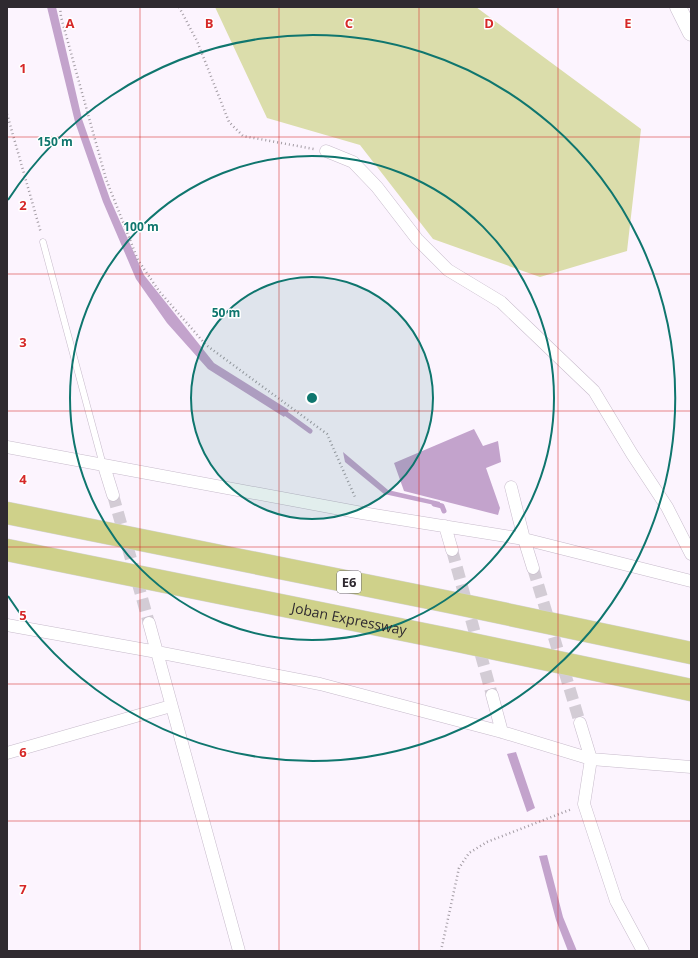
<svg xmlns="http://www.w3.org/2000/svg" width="698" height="958" font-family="'Open Sans',sans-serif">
  <rect width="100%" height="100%" fill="#fcf4fe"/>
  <path fill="#dbddab" d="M215,7h261l165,122 -14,122 -87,26 -107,-38 -73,-94 -93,-27z"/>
  <path fill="#c3a3cc" d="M47,7h9l26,112 28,80 34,76 70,88 75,47 -5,7 -76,-48 -41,-46 -31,-44 -33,-77 -28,-80z
    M474,429l9,17 15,-5 3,21 -15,6 14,40 -2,7 -94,-24 -10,-28z
    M343,452l45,38 52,12 -1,4 -55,-12 -39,-32z
    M516,752l19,56 -8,4 -20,-58z
    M547,855l16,62 14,34h-9l-12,-31 -17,-64z"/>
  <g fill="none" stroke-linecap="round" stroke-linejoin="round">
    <path stroke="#c3a3cc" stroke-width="5" d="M281,410l29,21
      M434,504l8,2 2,5"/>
    <path stroke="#d3ccd5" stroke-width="12" stroke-dasharray="12 6" stroke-linecap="butt" d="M113,495l36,128
      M452,550l40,145
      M533,568l47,155"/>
    <defs>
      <path id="service" d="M43,242l60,223"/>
      <path id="minor" d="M326,151l27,11 24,25 40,52 31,31 53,32 93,89 38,63 35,53 24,47
        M7,447l355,66 162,26 167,42
        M104,466l9,29
        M511,487l13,52 9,29
        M445,526l7,24
        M149,623l90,328
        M7,625l150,27 163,32 182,48 89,27 100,8
        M492,695l10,37
        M580,723l11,36 -7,45 32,97 27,50
        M7,753l164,-47"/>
      <path id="tertiary" d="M678,7l13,26"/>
      <g id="motorway">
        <path d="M7,513l442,89 242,51"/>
        <path id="s1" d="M7,550l451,91 233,49"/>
      </g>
    </defs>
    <use href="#service" stroke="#c7bbcb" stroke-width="7"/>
    <use href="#minor" stroke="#c7bbcb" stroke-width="13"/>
    <use href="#tertiary" stroke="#c7bbcb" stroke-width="17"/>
    <use href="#motorway" stroke="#d5d4d6" stroke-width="23"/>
    <path stroke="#a39ca4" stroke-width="2.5" stroke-dasharray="1 3" stroke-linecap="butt" d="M60,7l1,10 45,162 32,81 21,31 47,54 121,89 28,63
      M179,7l18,34 32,81 14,14 71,13
      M7,114l34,119
      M441,951l18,-83 10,-15 18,-11 85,-33"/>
    <use href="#service" stroke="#fff" stroke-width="6"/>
    <use href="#minor" stroke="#fff" stroke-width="12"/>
    <use href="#tertiary" stroke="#fff" stroke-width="16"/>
    <use href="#motorway" stroke="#cfd18a" stroke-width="22"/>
  </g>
  <path fill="none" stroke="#d62828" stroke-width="1" stroke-opacity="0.55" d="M140,7v944M279,7v944M419,7v944M558,7v944M7,137h684M7,274h684M7,411h684M7,547h684M7,684h684M7,821h684"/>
  <circle cx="312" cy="398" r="121" fill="#0f766e" fill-opacity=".12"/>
  <g fill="none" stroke="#0f766e" stroke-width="2">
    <circle cx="312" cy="398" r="121"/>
    <circle cx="312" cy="398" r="242"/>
    <path d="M8 200A363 363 0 1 1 8 596"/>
  </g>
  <g text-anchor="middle" stroke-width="3" stroke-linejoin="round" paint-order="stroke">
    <rect fill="#fff" stroke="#6d6a6e" stroke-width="1" x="337" y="571" width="24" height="22" rx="3"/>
    <g font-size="13" font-weight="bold" fill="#2f2a30">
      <text x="349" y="587">E6</text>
    </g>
    <g font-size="14" fill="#2f2a30" stroke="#fff">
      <text dy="5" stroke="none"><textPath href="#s1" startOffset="349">Joban Expressway</textPath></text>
    </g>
  </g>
  <g font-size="13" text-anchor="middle" font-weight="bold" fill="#d62828" stroke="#fff" stroke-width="3" stroke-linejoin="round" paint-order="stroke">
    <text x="70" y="28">A</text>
    <text x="209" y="28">B</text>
    <text x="349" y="28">C</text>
    <text x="489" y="28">D</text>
    <text x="628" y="28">E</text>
    <text x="23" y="73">1</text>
    <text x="23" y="210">2</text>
    <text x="23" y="347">3</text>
    <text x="23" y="484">4</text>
    <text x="23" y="620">5</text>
    <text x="23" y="757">6</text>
    <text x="23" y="894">7</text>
  </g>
  <circle cx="312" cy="398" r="6" fill="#0f766e" stroke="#fff" stroke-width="2"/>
  <g font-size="12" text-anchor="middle" font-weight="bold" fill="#0f766e" stroke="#fff" stroke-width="3" stroke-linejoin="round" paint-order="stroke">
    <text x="55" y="146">150 m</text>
    <text x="141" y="231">100 m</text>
    <text x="226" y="317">50 m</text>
  </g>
  <rect width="698" height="958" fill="none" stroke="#2f2a30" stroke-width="16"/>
</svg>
